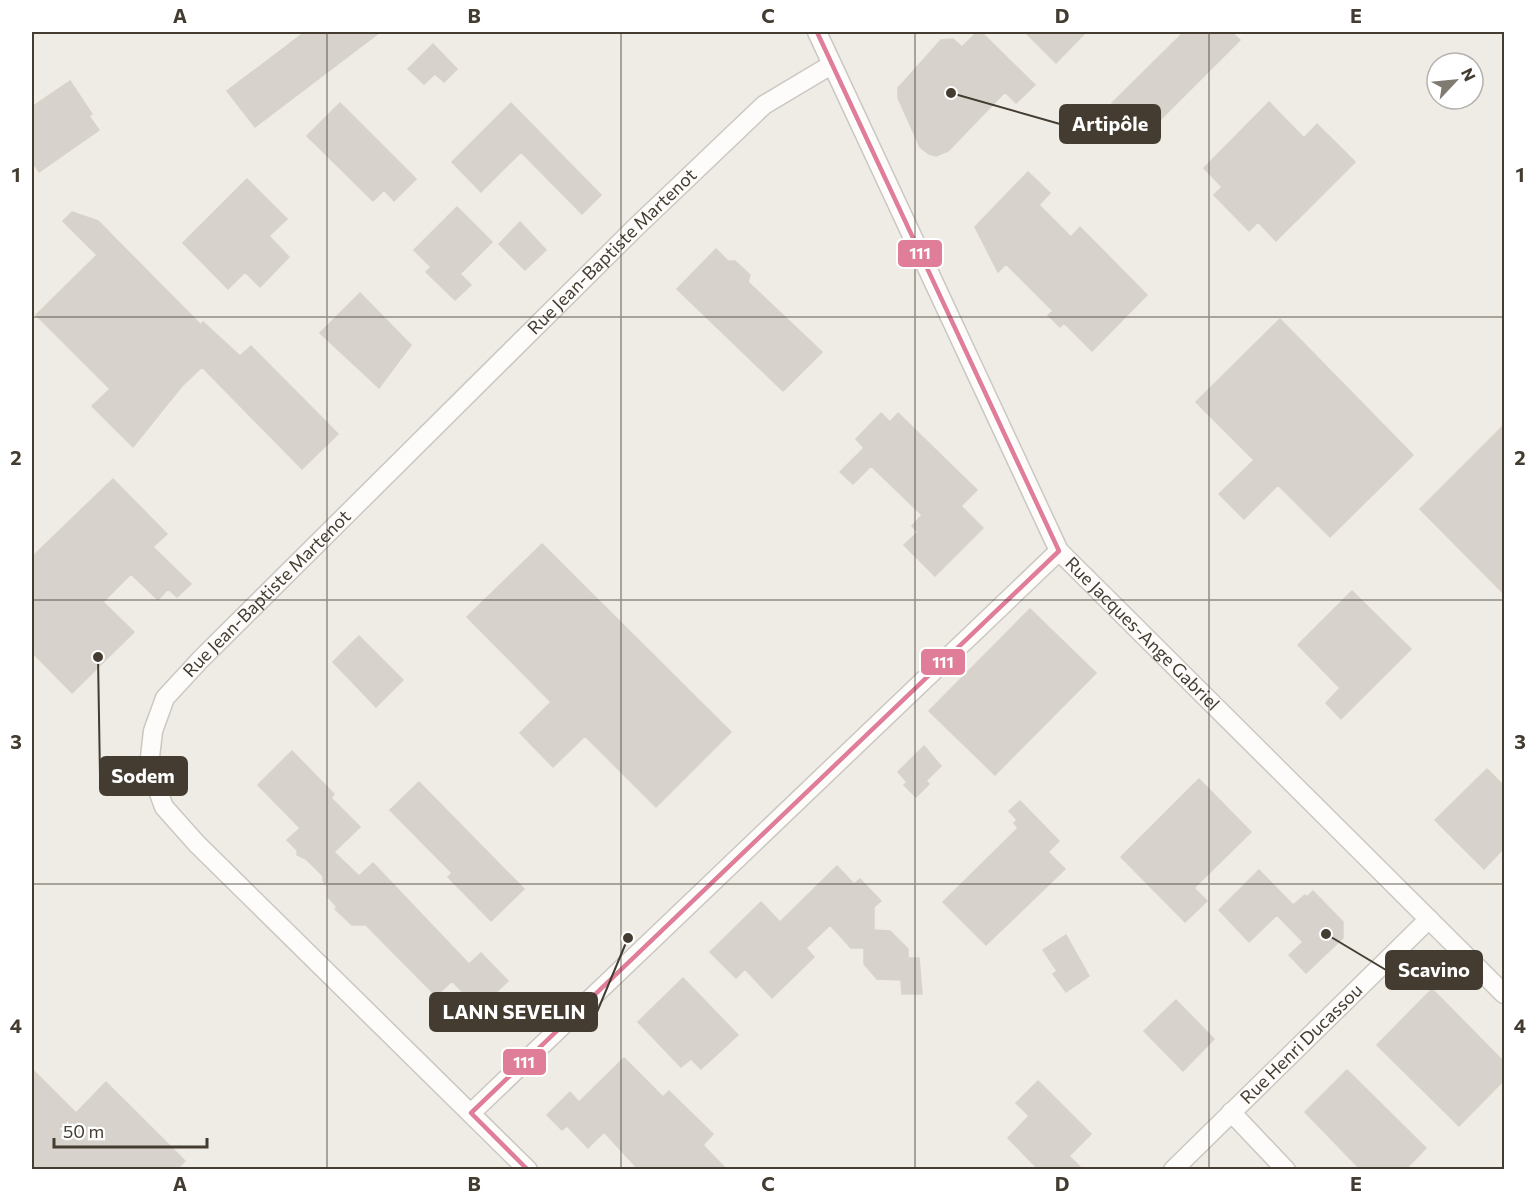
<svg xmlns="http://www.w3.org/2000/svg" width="1536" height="1201" font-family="Commissioner,sans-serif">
  <rect width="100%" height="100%" fill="#efece5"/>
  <path fill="#d7d3cc" stroke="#d7d3cb" stroke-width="1.5" d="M305,32h75l-125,95 -28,-36z
    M977,32h4l54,53 -19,18 -11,-11 -57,59 -12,5 -7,-2 -9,-7 -22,-49v-10l43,-48 12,-1 9,8z
    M1025,32h61l-30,31z
    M1184,32h47l9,8 -96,96 -32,-33z
    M433,44l24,25 -13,13 -9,-8 -11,10 -16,-15z
    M70,81l22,33 -3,2 10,14 -60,42 -7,-11v-54z
    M1269,102l35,36 13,-14 38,38 -79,79 -18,-19 -9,9 -35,-36 8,-8 -18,-19z
    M340,103l76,76 -22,22 -10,-11 -11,11 -66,-65z
    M511,103l90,92 -19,19 -61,-62 -40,40 -29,-30z
    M1028,172l22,21 -11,12 32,32 9,-10 67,68 -55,56 -28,-28 -4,4 -12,-12 5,-4 -47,-47 -8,8 -23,-45z
    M247,179l40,40 -18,17 20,21 -29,30 -15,-15 -17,17 -45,-46z
    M457,207l35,35 -32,32 11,11 -16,15 -29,-28 5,-5 -17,-17z
    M72,212l26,9 103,104 2,-3 37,34 11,-10 87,88 -36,35 -100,-102 -20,19 -49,61 -41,-41 18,-17 -74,-74 61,-60 -34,-34z
    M520,222l26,28 -21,20 -26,-26z
    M716,249l12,12h7l15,14 -2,7 74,70 -39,39 -106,-102z
    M360,293l51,52 -32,43 -59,-55z
    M1280,319l133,136 -83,82 -52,-52 -34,34 -25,-25 35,-34 -58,-58z
    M881,413l9,9 8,-9 79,77 -16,16 22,22 -48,48 -31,-31 14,-13 -6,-6 10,-11 -51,-49 -18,18 -13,-12 24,-24 -8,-9z
    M1504,425v169l-84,-85z
    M113,479l54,55 -14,13 38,37 -14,13 -9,-8 -10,11 -27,-26 -28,28 31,30 -62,61 -40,-41v-95z
    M542,544l189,188 -75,75 -71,-71 -32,31 -33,-34 31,-31 -84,-85z
    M1352,591l59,58 -70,70 -15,-16 14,-15 -42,-43z
    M1030,609l66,64 -101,102 -66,-64z
    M359,636l44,44 -27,27 -43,-45z
    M924,746l17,20 -15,15 3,3 -13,13 -12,-12 3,-3 -9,-10z
    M292,751l42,43 -3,4 29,29 -26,25 25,24 14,-13 96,101 12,-11 27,28 -29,28 -27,-28 -16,15 -70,-71h-14l-17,-16 2,-2 -9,-10v-11l-5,-5v-5l-17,-17 -9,-4v-5l-10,-10 13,-12 -42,-43z
    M1487,769l17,17v62l-20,21 -49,-49z
    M1199,779l52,53 -57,56 13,13 -22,21 -64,-65z
    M419,782l105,107 -33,32 -43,-44 4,-4 -62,-63z
    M1020,801l39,40 -11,11 17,17 -79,76 -43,-43 75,-74 -4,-5 3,-3 -8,-9z
    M837,866l17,18 6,-5 21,22 -7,6v23l16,1 18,18v9h11l3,36h-20l-1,-14 -24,-1 -13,-15v-16h-13l-21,-23 -24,23 8,9 -42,41 -27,-29 -9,9 -26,-26 51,-50 19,20z
    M1259,870l34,35 12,-10 2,2 6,-6 30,31v16l-37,35 -17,-18 14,-13 -26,-27 -28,27 -30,-32z
    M1066,935l23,41 -23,16 -13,-18 4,-3 -14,-21z
    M683,978l55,57 -37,34 -10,-10 -10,8 -43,-45z
    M1432,989l72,73v18l-45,46 -82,-81z
    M1176,1000l38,39 -31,32 -39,-40z
    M624,1058l39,39 6,-6 44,43 -10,11 24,25h-88l-35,-38 -16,16 -21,-22 -5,4 -15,-15 23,-23 9,10z
    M32,1069l44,44 30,-31 79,79 -9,9h-144z
    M1347,1070l79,78 -21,22h-44l-56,-58z
    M1038,1081l53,53 -22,22 14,14h-44l-31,-32 21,-22 -13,-13z"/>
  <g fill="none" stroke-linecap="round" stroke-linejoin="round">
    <defs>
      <g id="street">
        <path id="s1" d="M817,32l242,519 445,443"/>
        <path d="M1231,1112l55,58"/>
        <path d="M471,1113l588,-562"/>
        <path id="s2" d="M528,1170l-331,-326 -33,-37 -15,-41 4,-35 12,-33 35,-38 435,-432 129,-123 67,-40"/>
        <path id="s3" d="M1173,1170l256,-251"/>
      </g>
    </defs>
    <use href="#street" stroke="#cbc8c1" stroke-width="21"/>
    <use href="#street" stroke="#fdfcfb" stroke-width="18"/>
    <defs>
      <path id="bus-1" d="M528,1170l-57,-57 588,-562 -242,-519"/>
    </defs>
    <use href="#bus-1" stroke="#fff" stroke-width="9"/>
    <use href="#bus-1" stroke="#e07e99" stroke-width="4.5"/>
  </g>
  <path fill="none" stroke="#443c31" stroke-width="1.5" stroke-opacity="0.55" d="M327,32v1138M621,32v1138M915,32v1138M1209,32v1138M32,317h1472M32,600h1472M32,884h1472"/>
  <g text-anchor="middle" stroke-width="4.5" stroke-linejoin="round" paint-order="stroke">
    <g font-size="18" fill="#443c31" stroke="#fff">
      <text dy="6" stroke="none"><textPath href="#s2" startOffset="1260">Rue Jean-Baptiste Martenot</textPath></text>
      <text dy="6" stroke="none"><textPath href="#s2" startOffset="774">Rue Jean-Baptiste Martenot</textPath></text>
      <text dy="6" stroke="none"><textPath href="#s1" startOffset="690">Rue Jacques-Ange Gabriel</textPath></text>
      <text dy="6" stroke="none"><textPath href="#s3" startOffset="180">Rue Henri Ducassou</textPath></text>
    </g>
  </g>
  <path fill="none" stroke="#443c31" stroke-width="2" d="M951 93L1060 124M98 657L100 776M1326 934L1386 970M628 938L597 1012"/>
  <g fill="#443c31" stroke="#fff" stroke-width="2">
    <circle cx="951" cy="93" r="6"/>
    <circle cx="98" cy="657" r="6"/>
    <circle cx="1326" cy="934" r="6"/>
    <circle cx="628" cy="938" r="6"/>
  </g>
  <g fill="#443c31" stroke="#443c31" stroke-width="2">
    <rect x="1060" y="105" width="100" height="38" rx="6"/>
    <rect x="100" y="757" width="87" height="38" rx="6"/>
    <rect x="1386" y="951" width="96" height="38" rx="6"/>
    <rect x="430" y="993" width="167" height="38" rx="6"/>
  </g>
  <g font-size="20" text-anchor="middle" font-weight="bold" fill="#fff">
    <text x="1110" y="131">Artipôle</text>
    <text x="143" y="783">Sodem</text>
    <text x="1434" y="977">Scavino</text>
    <text x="514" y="1019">LANN SEVELIN</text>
  </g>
  <g stroke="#fff" stroke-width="2">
    <rect x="897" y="239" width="46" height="29" rx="6" fill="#e07e99"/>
    <rect x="920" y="648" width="46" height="28" rx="6" fill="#e07e99"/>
    <rect x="502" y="1048" width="45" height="28" rx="6" fill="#e07e99"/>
  </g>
  <g font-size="16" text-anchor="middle" font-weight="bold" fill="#fff">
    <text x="920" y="259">111</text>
    <text x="943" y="668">111</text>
    <text x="524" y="1068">111</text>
  </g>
  <rect width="1536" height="1201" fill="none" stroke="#ffffff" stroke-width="66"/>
  <g transform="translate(1455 81) rotate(64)"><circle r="28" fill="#ffffff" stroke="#b4b1ad" stroke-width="1.5"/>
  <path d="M0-4.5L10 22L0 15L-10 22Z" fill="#807a70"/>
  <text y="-9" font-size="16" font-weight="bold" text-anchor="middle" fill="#443c31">N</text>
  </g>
  <path d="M54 1138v9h153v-9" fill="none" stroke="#443c31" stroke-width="3"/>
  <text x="63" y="1138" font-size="18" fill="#443c31" stroke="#ffffff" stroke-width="4.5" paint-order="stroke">50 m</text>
  <rect x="33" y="33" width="1470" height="1135" fill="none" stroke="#443c31" stroke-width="2"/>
  <g font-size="20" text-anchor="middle" font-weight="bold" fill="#443c31">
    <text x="180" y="23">A</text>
    <text x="474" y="23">B</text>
    <text x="768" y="23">C</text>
    <text x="1062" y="23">D</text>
    <text x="1356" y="23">E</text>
    <text x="16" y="182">1</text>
    <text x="1520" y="182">1</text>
    <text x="16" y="465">2</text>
    <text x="1520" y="465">2</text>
    <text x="16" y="749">3</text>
    <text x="1520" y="749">3</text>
    <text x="16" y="1033">4</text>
    <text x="1520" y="1033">4</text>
    <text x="180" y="1191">A</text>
    <text x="474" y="1191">B</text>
    <text x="768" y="1191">C</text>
    <text x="1062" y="1191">D</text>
    <text x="1356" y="1191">E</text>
  </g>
</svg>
